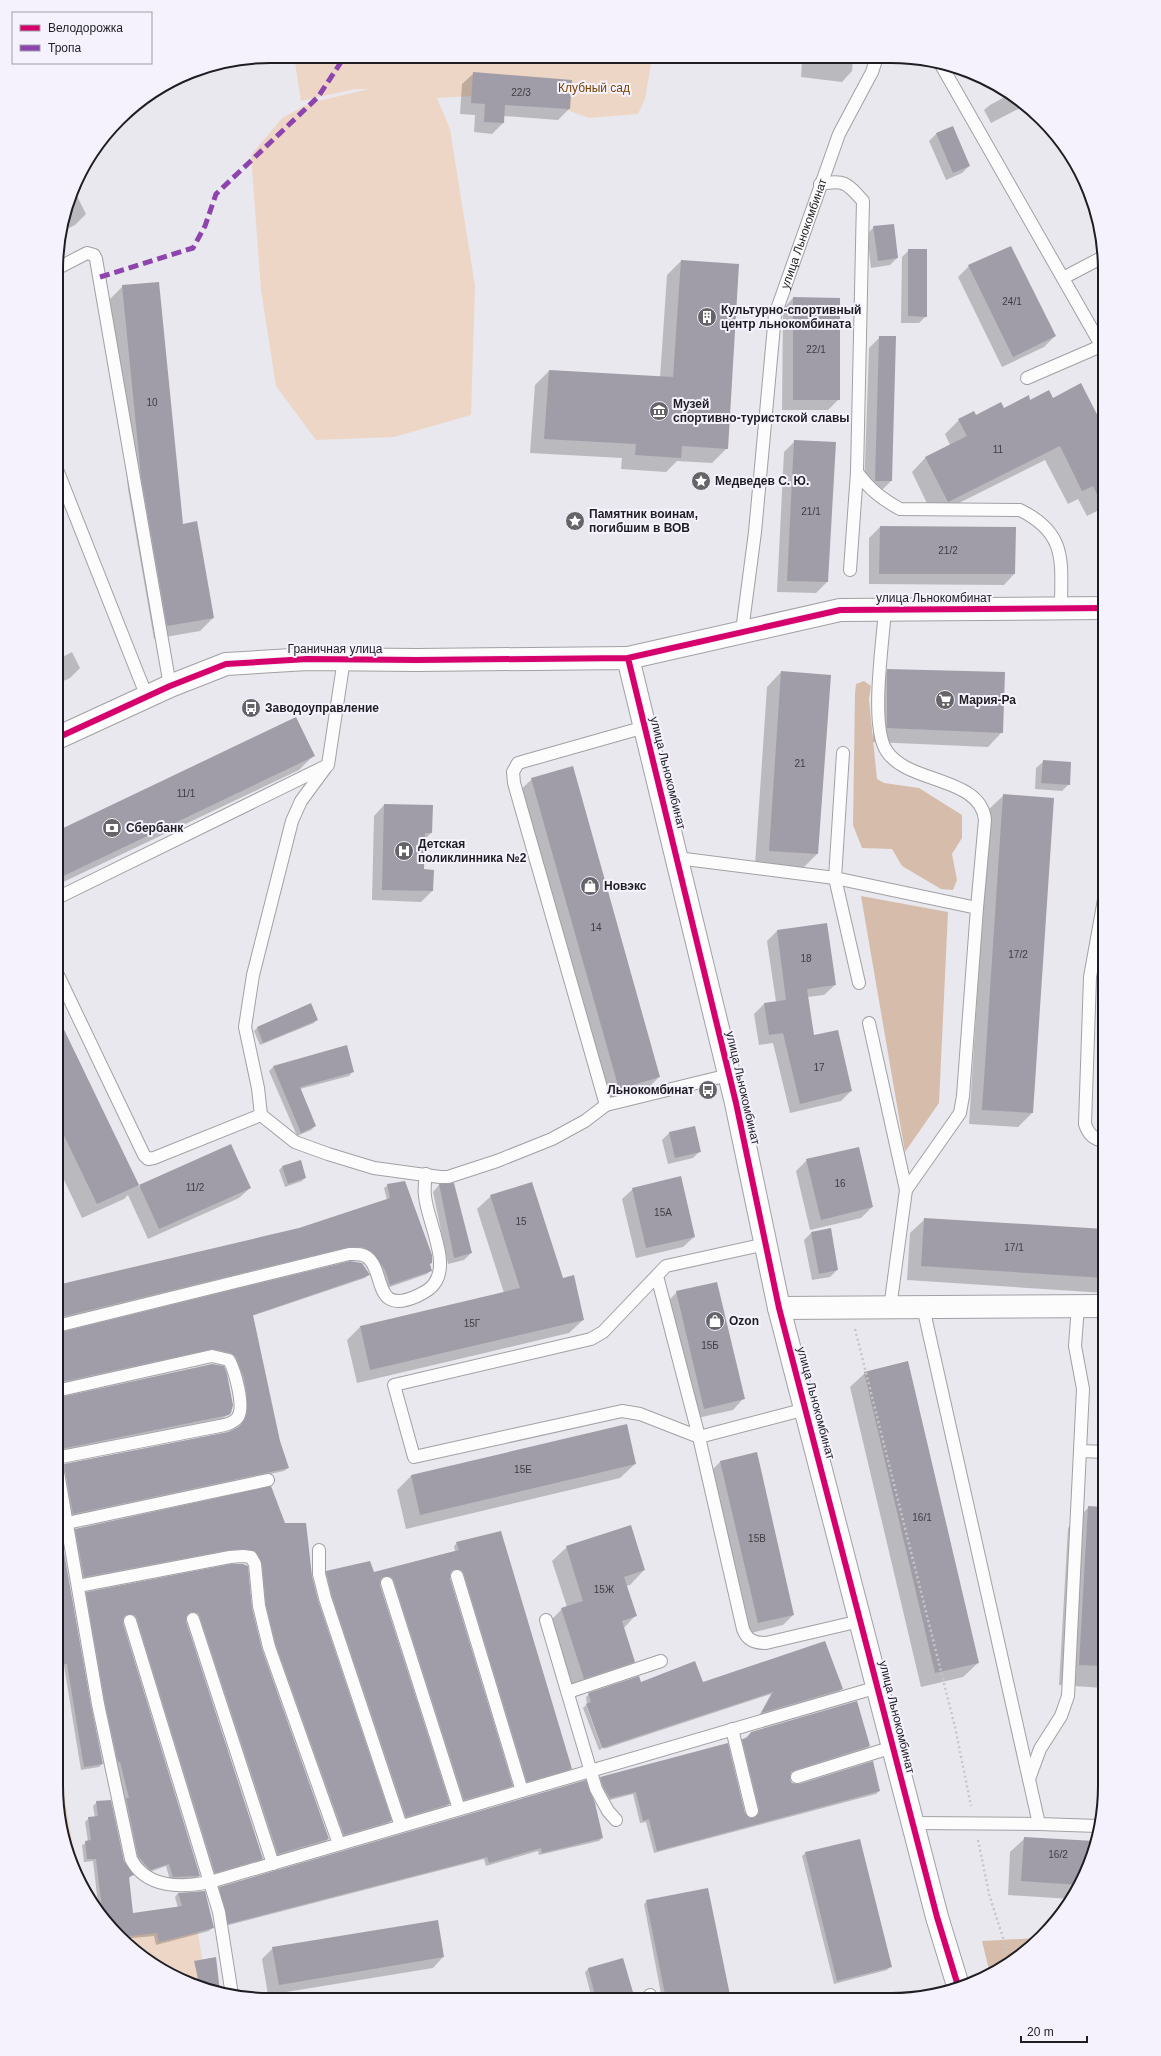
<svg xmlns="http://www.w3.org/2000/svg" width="1161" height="2056" font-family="Arial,sans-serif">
  <rect width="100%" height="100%" fill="#e9e8ee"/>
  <path fill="#edd6c6" d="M294,56l358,2 -7,41 -7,15 -49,4 -68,-25 -84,5 13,31 25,157 -4,129 -77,22 -78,3 -40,-54 -15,-96 -10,-135 31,-37 28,-15 59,-14h-14l-54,12z
    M56,1746l22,131 -11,-22 -11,-69z
    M197,1927l10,62 -19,-5 -59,-37 -9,-11z"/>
  <path fill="#d6bdab" d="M864,681l7,5 -2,13 8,80 7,4 35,5 43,27v23l-10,16 5,26 -4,10 -12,-1 -39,-23 -10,-17 -30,-1 -9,-23 2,-132 1,-9z
    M861,896l87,16 -9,191 -34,49z
    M1037,1938l-27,26 -20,10 -8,-33z"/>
  <path fill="#0003" d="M802,59l51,1 -1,11 -10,11 -41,-5z
    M473,74l98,7 -2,28 -11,11 -54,-4 -1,7 -11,11 -18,-2 1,-17 -15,-1 2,-30z
    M1010,94l16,11 -35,18 -7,-13 6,-5z
    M952,127l17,39 -7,7 -16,7 -17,-39 7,-7z
    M1054,134l15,17v1l-6,2z
    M74,190l12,24 -11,11 -14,7z
    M1092,197l2,4 3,18 -10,-18z
    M874,227l23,31 -7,7 -19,3 -4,-34z
    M909,250l17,66 -7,7h-18l1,-66z
    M681,261l46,187 -15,15 -35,-2 -11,11 -45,-3 1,-11 -92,-5 5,-68 14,-14 111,7 7,-103z
    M969,266l86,70 -11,11 -42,20 -44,-90z
    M123,286l59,239 31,93 -13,13 -46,8 -26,-150 -18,-190z
    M793,298l46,101 -11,11h-46l1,-101z
    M880,337h15l-4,144 -11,11 -16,-1 5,-143z
    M1048,392l57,115 -18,9 -9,-17 -10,5 -23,-44 -112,56 -21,-44 14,-15 24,-12 -5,-11 14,-14 45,-11 25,-8z
    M795,441l32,141 -11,11 -39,-1 7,-140z
    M880,527l134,47 -10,11 -135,-1v-46z
    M72,652l8,16 -10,10 -13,6v-24z
    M888,670l114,62 -14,15 -115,-5v-58z
    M781,672l36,182 -14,14 -48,-3 12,-178z
    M314,755l-15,15 -242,115v-53z
    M1044,761l25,23 -7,7 -27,-2 1,-21z
    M532,779l127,298 -14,14 -40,11 -88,-309z
    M1004,795l28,318 -14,14 -49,-3 20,-315z
    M384,805l47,28 -7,7 -1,30 9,21 -11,11 -49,-2 2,-84z
    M777,931l58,54 -11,10 -17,2 6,40 38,54 -10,10 -51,12 -17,-70 -14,2 -5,-31 10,-10 12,-2 -9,-61z
    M311,1005l6,14 -3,4 -54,22 -6,-14 3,-3z
    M57,1017l82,170 92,-42 19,43 -11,10 -91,41 -20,-44 -4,4 -42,19 -25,-53z
    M273,1067l80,4 -4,5 -49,13 15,37 -4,4 -14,6 -28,-65z
    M669,1133l31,18 -7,7 -25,6 -6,-24z
    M807,1160l65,47 -11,11 -51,12 -14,-59z
    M282,1167l23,10 -3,4 -17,6 -6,-17z
    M453,1184l18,69 -7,7 -16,4 -15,-72 6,-7z
    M388,1185l43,78 -2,2 1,6 -3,3 -40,14 -18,-33 -312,65v-49l3,14 239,-56 88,-29 -3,-12z
    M633,1189l61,48 -11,10 -47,11 -14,-59z
    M491,1196l71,83 21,41 -14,13 -212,50 -10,-43 13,-13 144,-34 -27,-84z
    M925,1219l180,11v63l-198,-13 3,-47z
    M811,1233l26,37 -7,7 -18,3 -8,-40z
    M368,1275l-3,3 -113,38 27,125 9,27 -4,3 -214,46 -9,-49 4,-3 169,-34 6,-4 4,-9 -1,-27 -12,-34 -175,28 1,-51z
    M677,1292l66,107 -10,11 -40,9 -27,-116z
    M865,1373l113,290 -15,14 -42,10 -71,-300z
    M56,1399l174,14 -11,8 -163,31z
    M626,1425l9,39 -15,14 -214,51 -9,-39 14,-14z
    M721,1461l72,154 -10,10 -36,9 -37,-162z
    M1089,1507l16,1 -2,180 -44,-3 9,-157z
    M56,1513l34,193 12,58 -3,3 -18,3 -17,-104 -8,1z
    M284,1524l33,76 73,221 -3,3 -46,14 -68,-190 -19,-92 -173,24 -8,-47 3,-3z
    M457,1543l114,225 -4,4 -43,12 -69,-212 -5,1 -1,5 62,208 -3,3 -47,14 -76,-224h-5l-1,6 69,219 -3,3 -42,13 -79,-245 3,-4 46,2 82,-22 -1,-5z
    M567,1547l77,23 -14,15 -4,1 9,30 -12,13 11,33 -15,14 -50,17 -22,-69 15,-15 5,-2 -15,-46z
    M87,1593l164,15 10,41 67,190 -3,3 -50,15 -84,-242 -5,1 -1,5 77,237 -3,4 -47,13 -84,-259 -5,2 -1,5 77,253 -3,3 -26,1 -4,-14 -19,7 -12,-14 -12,-57 2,-2 -9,-35h-1l-32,-169z
    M703,1683l139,6 -4,3 -79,24 12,-22 -167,55 -17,-44 -1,-8 3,-3 52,-10z
    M586,1705l16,44 -3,1 -16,-42z
    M751,1733l118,13 -3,3 -76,24 -1,6 3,5 87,7 -3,3 -222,59 -8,-31 -6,1 -7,-29 -27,7 -9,-20 4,-3 143,35 5,6 7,-1 -17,-75z
    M97,1802l26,59 9,14 -4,4 4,35 46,-6 -3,-11 3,-4 35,34 -4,4 -53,14 -2,-9 -32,3 -23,-27 -6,-51 -9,1 -2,-17 6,-3 -3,-20 4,-4h6l-2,-12z
    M602,1838l-3,3 -60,14 -1,-4 -52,15 -2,-7 -259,67 -9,-35 4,-3z
    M1025,1838l70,4 -6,26 -18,31 -63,-4 2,-43z
    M805,1853l85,114 -3,3 -53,14 -32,-128z
    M647,1901l83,99 -68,-1 -18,-95z
    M273,1948l170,9 -10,11 -165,27 -6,-36z
    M215,1958l4,34 -20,-5 -4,-23z
    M623,1959l11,40h-42l-7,-27 3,-3z"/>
  <path fill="#a09da8" d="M473,72l99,8 -2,29 -65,-4 -1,18 -20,-1 1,-18 -14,-1z
    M953,126l17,40 -17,7 -17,-40z
    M894,224l4,34 -20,3 -5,-35z
    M1011,246l45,90 -43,21 -45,-92z
    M908,249h19v68l-19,-1z
    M681,260l58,4 -11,185 -46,-3 -1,12 -46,-3 1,-11 -92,-5 5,-69 124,7z
    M159,282l24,242 14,-3 17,97 -47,8 -26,-150 -19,-191z
    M793,297l47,1v102h-47z
    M879,336h17l-4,145h-17z
    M1081,383l24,47v80l-12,-24 -11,5 -22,-45 -112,56 -23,-45 42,-21 -9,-17 16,-8 2,4 25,-13 3,6 25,-13 1,5 19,-10 4,8z
    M794,440l42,2 -8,140 -41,-1z
    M880,526l136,1 -1,47h-136z
    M887,669l118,3 -2,61 -116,-5z
    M781,671l50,4 -13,179 -49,-3z
    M296,717l19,39 -258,123v-48z
    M1043,760l28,2 -1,23 -29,-2z
    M573,766l87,311 -41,12 -88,-311z
    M1003,794l51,4 -21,315 -51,-3z
    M384,804l49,1 -1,28h-7l-1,36 10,1 -1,21 -51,-1z
    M827,923l9,62 -29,4 7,46 24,-5 14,61 -52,13 -17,-71 -14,2 -5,-32 22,-3 -9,-70z
    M311,1003l7,17 -55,23 -6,-16z
    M57,1015l82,170 -42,19 -40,-83z
    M347,1045l7,27 -54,15 16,39 -15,7 -28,-67z
    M695,1126l6,26 -26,6 -6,-26z
    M231,1144l20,44 -92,41 -20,-44z
    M859,1147l14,60 -52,13 -15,-61z
    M301,1160l5,18 -18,6 -6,-18z
    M681,1176l14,61 -49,11 -14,-60z
    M405,1181l27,74v8l-2,1 2,7 -42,14 -5,-15 -13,-18 -10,-5h-13l-292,71v-33l242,-57 91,-30 -3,-14z
    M532,1182l31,96 11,-3 10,45 -214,50 -10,-44 160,-38 -30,-93z
    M454,1183l18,70 -18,5 -15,-74z
    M924,1218l181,11v49l-184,-12z
    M831,1228l7,42 -19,4 -8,-42z
    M350,1261l12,2 8,12 -117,40 27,126 9,27 -216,46 -9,-50 164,-32 10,-5 6,-6 3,-9v-16l-3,-18 -8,-21 -5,-4 -18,-4 -157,34 1,-50z
    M717,1282l28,117 -41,10 -28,-118z
    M908,1361l71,302 -44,10 -71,-301z
    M212,1364l12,2 3,8 6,31 -2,8 -2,2 -173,35v-52z
    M627,1424l9,40 -216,51 -9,-40z
    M757,1452l37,163 -36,8 -38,-162z
    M271,1486l14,37h21l6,53 6,24 74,221 -48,14 -68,-190 -10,-40 -4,-42 -7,-12 -11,-2 -15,1 -145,27 -9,-48z
    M1088,1506l17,1v159l-26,-1z
    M56,1507l35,198 12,59 -19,3 -17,-103 -11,1z
    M631,1525l14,45 -21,7 13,39 -15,5 13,41 -51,17 -23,-71 22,-7 -17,-55z
    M501,1531l71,238 -45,13 -63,-208 -2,-4 -7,-1 -4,2 -1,7 63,208 -49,14 -70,-219 -2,-4 -7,-1 -4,2 -1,7 70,219 -44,13 -74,-221 -6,-25 44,-10 4,11 85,-22 -3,-8z
    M231,1564h12l5,2 4,42 10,41 67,190 -51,15 -78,-237 -2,-4 -7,-1 -4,2 -1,7 77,238 -48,14 -78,-254 -2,-4 -7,-1 -4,2 -1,7 77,253 -27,1 -4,-13 -19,6 -12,-14 -12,-58h3l-9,-36h-2l-13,-59 -19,-111z
    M825,1641l18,48 -82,24 12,-21 -171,56 -16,-44 5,-2 -3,-9 51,-17 2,6 54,-21 8,21z
    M857,1701l13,45 -75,24 -4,2 -1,7 2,4 7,1 74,-23 7,30 -223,60 -8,-32 -6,2 -7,-29 -26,6 -7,-12 -3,-9 128,-34 17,70 5,5h4l5,-5v-4l-17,-70 5,-1 4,-6z
    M586,1780l9,23 8,35 -61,15 -1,-5 -52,15 -2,-6 -259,67 -9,-37z
    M111,1800l13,61 10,14 -5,2 4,36 49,-7 -4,-13 27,-2 9,37 -55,14 -2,-9 -37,4 -17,-20 -7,-58h-9l-2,-18 6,-1 -3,-23 10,-1 -2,-15z
    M1024,1837l71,4 -6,27 -10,17 -58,-4z
    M860,1839l32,128 -55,14 -32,-129z
    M708,1888l23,112 -65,-1 -20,-99z
    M438,1920l6,37 -165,28 -7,-38z
    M216,1957l4,35 -19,-5 -7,-26z
    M623,1958l12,41h-39l-8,-31z"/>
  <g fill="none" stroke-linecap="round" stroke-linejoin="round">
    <defs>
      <g id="lane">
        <path d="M940,63l165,289"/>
        <path d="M820,184c24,-5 27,-1 43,17l-6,271c12,17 25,27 43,37l120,1c48,24 41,52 41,98"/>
        <path d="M58,268l29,-15 7,2 2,4 74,427"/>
        <path d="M1063,278l40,-21"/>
        <path d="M1027,378l74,-32"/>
        <path d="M58,472l89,225"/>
        <path d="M850,570l7,-98"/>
        <path d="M885,609c-2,33 -15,115 1,141 20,34 95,26 99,70l-8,88"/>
        <path id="s1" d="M742,631l13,-99 20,-217 64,-181 33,-62 4,-12"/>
        <path d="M843,753l-8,125 24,105"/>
        <path d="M677,858l158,20 142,30 -14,188 -3,17 -7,10 -47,67 -16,118"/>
        <path d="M57,898l271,-133 16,-106"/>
        <path d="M57,973l87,182 4,4 6,-1 107,-43 34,27 33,12 46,14 66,9h8l49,-16 55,-22 33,-18 21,-16 123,-30"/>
        <path d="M869,1023l37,167"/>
        <path d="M606,1105l-92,-322 -1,-11 5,-9 127,-36"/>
        <path d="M261,1115l-3,-27 -13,-61 8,-52 39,-154 9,-20 25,-34"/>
        <path d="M1105,1141c-11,-1 -17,-7 -20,-17l5,-147 15,-83"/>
        <path d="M766,1244l-100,22 -63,66 -12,7 -197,46 20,72 208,-46 18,3 59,23 44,192c4,11 11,14 23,14l94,-22"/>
        <path d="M657,1276l42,161 107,-28"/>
        <path d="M923,1307l116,517 59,2"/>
        <path d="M57,1326l292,-72c7,0 12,-1 18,3 19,14 5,59 50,39 6,-3 13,-6 17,-12 17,-21 -7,-64 -9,-88 -1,-7 0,-15 1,-22"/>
        <path d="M1081,1451l24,1"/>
        <path d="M56,1458l169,-33c5,-2 10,-3 13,-8 7,-11 -3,-46 -9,-57l-17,-4 -156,35"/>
        <path d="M56,1461l42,243 33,155c15,29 50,29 79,23l668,-195"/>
        <path d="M67,1523l201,-43"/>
        <path d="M319,1550v24l6,24 76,228"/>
        <path d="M457,1576l65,215"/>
        <path d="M387,1583l72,226"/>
        <path d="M78,1586l152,-29 13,-1 8,1 4,7 4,42 10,41 70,197"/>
        <path d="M193,1619l80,245"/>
        <path d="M546,1620l50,169 12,22 8,9"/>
        <path d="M130,1621l89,291 13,83"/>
        <path d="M568,1692l93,-31"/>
        <path d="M732,1729l20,82"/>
        <path d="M797,1777l96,-30"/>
        <path d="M1029,1779l11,-30 21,-33 7,-20 15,-307 -8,-43 3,-40"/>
        <path d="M913,1823l126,1"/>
        <path d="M650,1995l1,4"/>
      </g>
      <path id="street" d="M628,658l212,-48 265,-2
        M779,1308l326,-2"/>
      <path id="secondary" d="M57,738l113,-52 56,-22 81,-5 110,1 211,-2 108,445 43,205 158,609 22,72"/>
    </defs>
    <use href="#lane" stroke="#a1a0a4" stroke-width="14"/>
    <use href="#street" stroke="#a1a0a4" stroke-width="24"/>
    <use href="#secondary" stroke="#a1a0a4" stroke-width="24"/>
    <path stroke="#c7c7c8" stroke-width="2.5" stroke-dasharray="2 3" stroke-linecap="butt" d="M855,1329l100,398 16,79
      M978,1840l11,54 22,69"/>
    <use href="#lane" stroke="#fcfcfc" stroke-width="12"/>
    <use href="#street" stroke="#fcfcfc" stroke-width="22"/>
    <use href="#secondary" stroke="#fcfcfc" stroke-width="22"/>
    <path stroke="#8e44ad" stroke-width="5" stroke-dasharray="10 5" stroke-linecap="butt" d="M100,277l93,-29 12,-22 11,-32 102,-97 27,-41"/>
    <defs>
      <path id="cycleway" d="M628,658l108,445 43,205 158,609 22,72
        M57,738l113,-52 56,-22 81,-5 110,1 211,-2 212,-48 265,-2"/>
    </defs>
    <use href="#cycleway" stroke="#f5f2fe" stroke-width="8"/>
    <use href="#cycleway" stroke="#d6006c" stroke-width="6"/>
  </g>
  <defs>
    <symbol id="building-disc" viewBox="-11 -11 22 22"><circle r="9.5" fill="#656469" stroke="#f5f2fe"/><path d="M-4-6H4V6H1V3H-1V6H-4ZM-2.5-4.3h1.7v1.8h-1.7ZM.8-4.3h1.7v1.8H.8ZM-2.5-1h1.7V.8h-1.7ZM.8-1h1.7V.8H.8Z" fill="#fff"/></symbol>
    <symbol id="museum-disc" viewBox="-11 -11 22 22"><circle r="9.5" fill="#656469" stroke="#f5f2fe"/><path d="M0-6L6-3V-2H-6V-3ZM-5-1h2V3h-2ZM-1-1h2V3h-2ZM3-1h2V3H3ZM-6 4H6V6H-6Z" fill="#fff"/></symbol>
    <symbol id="sight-disc" viewBox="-11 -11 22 22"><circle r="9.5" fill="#656469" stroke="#f5f2fe"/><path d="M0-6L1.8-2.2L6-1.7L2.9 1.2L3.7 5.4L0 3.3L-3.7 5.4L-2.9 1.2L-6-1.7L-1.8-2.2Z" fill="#fff"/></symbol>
    <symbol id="supermarket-disc" viewBox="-11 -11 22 22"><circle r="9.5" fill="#656469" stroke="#f5f2fe"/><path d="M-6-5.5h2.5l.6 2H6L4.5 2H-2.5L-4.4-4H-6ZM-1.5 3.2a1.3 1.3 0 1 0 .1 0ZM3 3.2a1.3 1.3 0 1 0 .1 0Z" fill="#fff"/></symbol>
    <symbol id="bus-disc" viewBox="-11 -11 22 22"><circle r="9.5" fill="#656469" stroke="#f5f2fe"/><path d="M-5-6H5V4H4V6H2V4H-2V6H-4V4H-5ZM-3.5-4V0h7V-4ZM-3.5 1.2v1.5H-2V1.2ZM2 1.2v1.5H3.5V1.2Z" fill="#fff"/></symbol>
    <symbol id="bank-disc" viewBox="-11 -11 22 22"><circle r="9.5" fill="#656469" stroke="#f5f2fe"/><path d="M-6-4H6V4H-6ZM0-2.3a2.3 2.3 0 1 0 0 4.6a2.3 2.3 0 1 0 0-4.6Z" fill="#fff"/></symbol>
    <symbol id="hospital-disc" viewBox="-11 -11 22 22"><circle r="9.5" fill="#656469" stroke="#f5f2fe"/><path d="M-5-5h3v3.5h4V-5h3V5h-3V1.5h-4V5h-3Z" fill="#fff"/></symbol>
    <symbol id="shop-disc" viewBox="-11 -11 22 22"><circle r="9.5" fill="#656469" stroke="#f5f2fe"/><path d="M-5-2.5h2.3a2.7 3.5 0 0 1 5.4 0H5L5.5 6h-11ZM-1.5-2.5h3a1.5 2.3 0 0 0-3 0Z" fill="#fff"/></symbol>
  </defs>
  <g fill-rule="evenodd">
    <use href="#building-disc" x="696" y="306" width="22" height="22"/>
    <use href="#museum-disc" x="648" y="400" width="22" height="22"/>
    <use href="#sight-disc" x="690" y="470" width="22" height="22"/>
    <use href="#sight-disc" x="564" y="510" width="22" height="22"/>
    <use href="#supermarket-disc" x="934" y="689" width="22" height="22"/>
    <use href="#bus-disc" x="240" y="697" width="22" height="22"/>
    <use href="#bank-disc" x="101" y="817" width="22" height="22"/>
    <use href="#hospital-disc" x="393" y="840" width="22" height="22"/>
    <use href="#shop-disc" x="579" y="875" width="22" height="22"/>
    <use href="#bus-disc" x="697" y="1079" width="22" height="22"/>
    <use href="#shop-disc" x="704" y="1310" width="22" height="22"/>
  </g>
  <g text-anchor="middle" stroke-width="4" stroke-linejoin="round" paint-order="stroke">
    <g font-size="10" fill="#3e3d43">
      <text x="521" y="96">22/3</text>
      <text x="1012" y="305">24/1</text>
      <text x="816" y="353">22/1</text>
      <text x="152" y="406">10</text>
      <text x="998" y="453">11</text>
      <text x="811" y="515">21/1</text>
      <text x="948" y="554">21/2</text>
      <text x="800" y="767">21</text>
      <text x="186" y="797">11/1</text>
      <text x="596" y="931">14</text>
      <text x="1018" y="958">17/2</text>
      <text x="806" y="962">18</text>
      <text x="819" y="1071">17</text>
      <text x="840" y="1187">16</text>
      <text x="195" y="1191">11/2</text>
      <text x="663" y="1216">15А</text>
      <text x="521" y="1225">15</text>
      <text x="1014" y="1251">17/1</text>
      <text x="472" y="1327">15Г</text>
      <text x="710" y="1349">15Б</text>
      <text x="523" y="1473">15Е</text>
      <text x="922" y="1521">16/1</text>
      <text x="757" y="1542">15В</text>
      <text x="604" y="1593">15Ж</text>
      <text x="1058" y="1858">16/2</text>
    </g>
    <g font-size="12" fill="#7b4400" stroke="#f5f2fe">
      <text x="594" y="92">Клубный сад</text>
    </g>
    <g font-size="12" fill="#1e1d21" stroke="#f5f2fe">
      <text dy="4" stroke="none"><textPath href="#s1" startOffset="404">улица Льнокомбинат</textPath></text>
      <text x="934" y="602">улица Льнокомбинат</text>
      <text x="335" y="653">Граничная улица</text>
      <text transform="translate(668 773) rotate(76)" y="4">улица Льнокомбинат</text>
      <text transform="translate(743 1088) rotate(77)" y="4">улица Льнокомбинат</text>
      <text transform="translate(816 1403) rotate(75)" y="4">улица Льнокомбинат</text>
      <text transform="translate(897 1717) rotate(76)" y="4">улица Льнокомбинат</text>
    </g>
    <g font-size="12" font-weight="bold" fill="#1e1d21" stroke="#f5f2fe" text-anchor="start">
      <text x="721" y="314">Культурно-спортивный<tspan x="721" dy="14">центр льнокомбината</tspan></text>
      <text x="673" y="408">Музей<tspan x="673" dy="14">спортивно-туристской славы</tspan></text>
      <text x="715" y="485">Медведев С. Ю.</text>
      <text x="589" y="518">Памятник воинам,<tspan x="589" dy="14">погибшим в ВОВ</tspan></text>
      <text x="959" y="704">Мария-Ра</text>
      <text x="265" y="712">Заводоуправление</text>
      <text x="126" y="832">Сбербанк</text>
      <text x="418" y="848">Детская<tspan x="418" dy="14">поликлинника №2</tspan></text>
      <text x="604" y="890">Новэкс</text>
      <text x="694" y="1094" text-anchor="end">Льнокомбинат</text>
      <text x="729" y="1325">Ozon</text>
    </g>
  </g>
  <path d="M0 0H1161V2056H0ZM270 63H891A207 207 0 0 1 1098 270V1786A207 207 0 0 1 891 1993H270A207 207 0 0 1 63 1786V270A207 207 0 0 1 270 63Z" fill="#f5f2fe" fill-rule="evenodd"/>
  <path fill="none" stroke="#1e1d21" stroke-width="2" d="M270 63H891A207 207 0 0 1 1098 270V1786A207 207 0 0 1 891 1993H270A207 207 0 0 1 63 1786V270A207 207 0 0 1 270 63Z"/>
  <rect x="12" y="12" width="140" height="52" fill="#f5f2fe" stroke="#9f9da6"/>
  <rect x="20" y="25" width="20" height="6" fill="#d6006c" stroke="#9f9da6"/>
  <text x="48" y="32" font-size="12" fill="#1e1d21">Велодорожка</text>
  <rect x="20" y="45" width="20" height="6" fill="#8e44ad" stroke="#9f9da6"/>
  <text x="48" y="52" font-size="12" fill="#1e1d21">Тропа</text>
  <path d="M1021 2036v6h66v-6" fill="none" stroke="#1e1d21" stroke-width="2"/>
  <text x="1027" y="2036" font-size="12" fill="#1e1d21" stroke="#f5f2fe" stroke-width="3" paint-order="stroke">20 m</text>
</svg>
